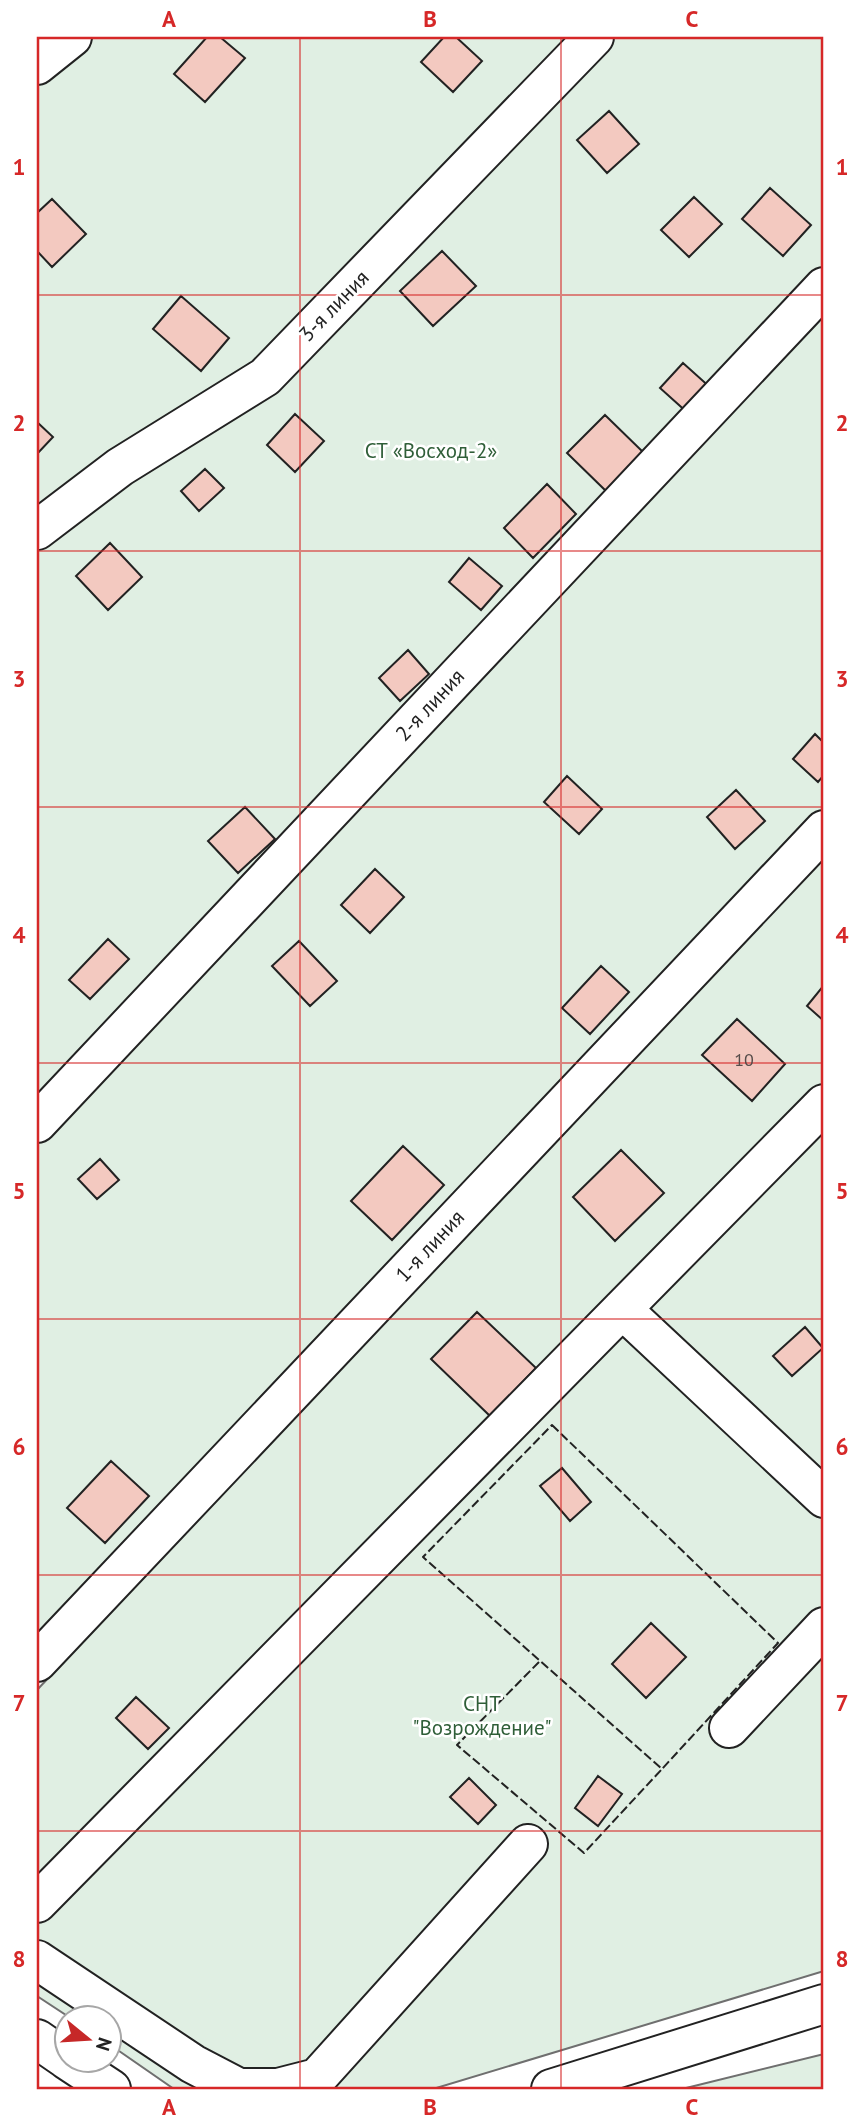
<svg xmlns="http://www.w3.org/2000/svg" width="861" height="2126" font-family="'PT Sans',sans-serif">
  <rect width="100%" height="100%" fill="#fff"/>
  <path fill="#e0efe3" stroke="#6f6f6f" stroke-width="2" d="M37,37h787v783l-787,840z
    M824,853v1118l-391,118h-259l-65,-45 -1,-26 -39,-1 -32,-21v-306z
    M824,2054v35h-142z"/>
  <path fill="#f3c9c0" stroke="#222" stroke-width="2" d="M207,37h13l25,21 -40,44 -31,-28z
    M444,37h12l26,24 -29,31 -32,-30z
    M609,111l30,33 -32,29 -30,-33z
    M770,188l41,37 -28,31 -41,-37z
    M694,197l28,27 -33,33 -28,-27z
    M52,199l34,35 -34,33 -15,-16v-38z
    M442,251l34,35 -43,40 -33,-35z
    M181,296l48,42 -28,33 -48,-42z
    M683,363l29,26 -23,25 -29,-26z
    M295,414l29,27 -29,31 -28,-27z
    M605,415l39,38 -38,38 -39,-38z
    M37,422l16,15 -16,17z
    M205,469l19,19 -25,23 -18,-20z
    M547,484l29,30 -43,44 -29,-30z
    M110,543l32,34 -34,33 -32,-34z
    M469,558l33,28 -21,24 -32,-28z
    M408,650l21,24 -29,27 -21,-23z
    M815,734l9,9v32l-6,7 -25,-23z
    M567,776l35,33 -23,25 -35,-32z
    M736,790l29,31 -30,28 -28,-32z
    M245,807l30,32 -37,34 -30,-32z
    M375,869l29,28 -34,36 -29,-28z
    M108,939l21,20 -39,40 -21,-19z
    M299,941l38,40 -27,25 -38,-40z
    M601,966l28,26 -39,42 -28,-26z
    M824,985v36l-17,-15z
    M737,1019l48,45 -33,37 -50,-46z
    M403,1146l41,39 -52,55 -41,-39z
    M621,1150l43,43 -49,48 -42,-44z
    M100,1159l19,21 -22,19 -19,-20z
    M477,1312l59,56 -46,48 -59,-57z
    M805,1327l18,21 -31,28 -19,-20z
    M111,1461l38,35 -44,47 -38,-35z
    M562,1468l29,34 -21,19 -30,-35z
    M651,1623l35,34 -40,41 -34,-34z
    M136,1697l33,31 -21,21 -32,-31z
    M598,1776l24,18 -24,32 -23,-18z
    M469,1778l27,27 -18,19 -28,-27z"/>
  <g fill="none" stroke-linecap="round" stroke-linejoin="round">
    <defs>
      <path id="minor" d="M37,65l35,-28
        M37,530l83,-63 145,-90 329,-340
        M37,1123l787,-836
        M622,1309l202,189
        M37,1662l787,-832
        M729,1728l95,-101
        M37,1903l787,-799
        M37,1960l156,104 46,24h39l39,-10 211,-234
        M37,2039l29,20
        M67,2060l44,29
        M551,2089l273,-85"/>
    </defs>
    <use href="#minor" stroke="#222" stroke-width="42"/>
    <use href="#minor" stroke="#fff" stroke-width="38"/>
    <path stroke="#222" stroke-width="2" stroke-dasharray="9 3.5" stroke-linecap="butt" d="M552,1425l226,218 -116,126 -239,-212z
      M539,1662l-82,83 127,108 78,-84"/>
  </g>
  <path fill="none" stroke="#d62828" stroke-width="2" stroke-opacity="0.55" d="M300,37v2052M561,37v2052M37,295h787M37,551h787M37,807h787M37,1063h787M37,1319h787M37,1575h787M37,1831h787"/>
  <g text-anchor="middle" stroke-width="5" stroke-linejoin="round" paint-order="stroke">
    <g font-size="18" fill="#564c4a">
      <text x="744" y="1066">10</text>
    </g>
    <g font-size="21" fill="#222" stroke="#fff">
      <text transform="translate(334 306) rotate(-46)" y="7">3-я линия</text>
      <text transform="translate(430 705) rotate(-47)" y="7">2-я линия</text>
      <text transform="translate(430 1246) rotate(-47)" y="7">1-я линия</text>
    </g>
    <g font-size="21" fill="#2f5e38" stroke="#fff">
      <text x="431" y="458">СТ «Восход-2»</text>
      <text x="482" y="1711">СНТ<tspan x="482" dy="24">"Возрождение"</tspan></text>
    </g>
  </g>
  <rect width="861" height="2126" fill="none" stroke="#ffffff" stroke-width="77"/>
  <g transform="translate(88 2039) rotate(108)"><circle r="33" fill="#ffffff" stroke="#a7a7a7" stroke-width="2"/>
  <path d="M0-5L12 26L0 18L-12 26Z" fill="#c62828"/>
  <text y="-10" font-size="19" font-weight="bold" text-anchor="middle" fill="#222222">N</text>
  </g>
  <rect x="38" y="38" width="784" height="2050" fill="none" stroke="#d62828" stroke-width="2.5"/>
  <g font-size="23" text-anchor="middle" font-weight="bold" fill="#d62828">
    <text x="169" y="27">A</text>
    <text x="430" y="27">B</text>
    <text x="692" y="27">C</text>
    <text x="19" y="175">1</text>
    <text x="842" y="175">1</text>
    <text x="19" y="431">2</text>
    <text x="842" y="431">2</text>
    <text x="19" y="687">3</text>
    <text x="842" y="687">3</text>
    <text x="19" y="943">4</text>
    <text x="842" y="943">4</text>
    <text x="19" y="1199">5</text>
    <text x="842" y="1199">5</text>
    <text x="19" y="1455">6</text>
    <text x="842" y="1455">6</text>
    <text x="19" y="1711">7</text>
    <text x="842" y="1711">7</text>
    <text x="19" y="1967">8</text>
    <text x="842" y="1967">8</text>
    <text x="169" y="2115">A</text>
    <text x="430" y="2115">B</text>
    <text x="692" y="2115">C</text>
  </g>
</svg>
